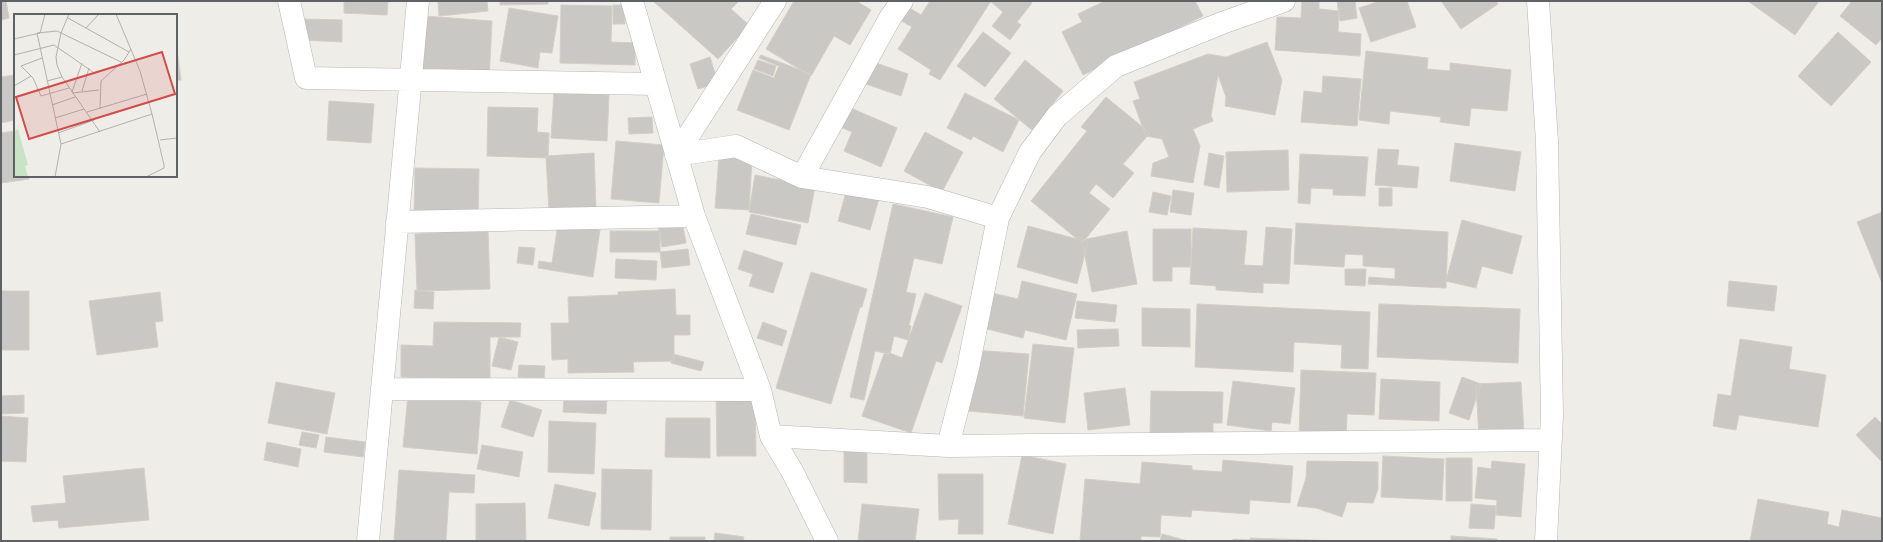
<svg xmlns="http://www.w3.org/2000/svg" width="1883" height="542" font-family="Signika,sans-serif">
  <rect width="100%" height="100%" fill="#efede7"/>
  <path fill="#cac8c4" stroke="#d3cec6" d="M1,1h5l3,17 -8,2z
    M344,1h44l-1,14 -43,-2z
    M438,1h49l1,10 -49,5z
    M500,1h48v3l-48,1z
    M653,1h86l-8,8 18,16 -31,34z
    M794,1h62l15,9 -21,35 -16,-9 -23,40 -45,-27z
    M930,1h61l-51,79 -11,-6 2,-4 -33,-21 14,-22 -12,-7 8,-13 13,8z
    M990,1h39l3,2 -15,19 4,3 -11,15 -18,-14 11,-14z
    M1105,1h90l8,15 -120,59 -21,-43 20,-10 -4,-8z
    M1302,1l17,1v7l20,2 -1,21 23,2 -1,22 -85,-6 2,-33 24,1z
    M1337,1h18l2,17 -17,3z
    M1380,1h27l9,26 -45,15 -12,-34z
    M1441,1h55l2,3 -37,25z
    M1748,1h71l-24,34z
    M1852,1l30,1v36l-6,7 -36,-29z
    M561,5l51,1 -1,36 24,1v22l-75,-2z
    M613,5h11l1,19h-12z
    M509,8l49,8 -6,37 -12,-1 -2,16 -38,-7z
    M424,16l68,5 -3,59 -69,-5z
    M303,19l39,1v22l-40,-2z
    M983,32l28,21 -26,34 -28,-21z
    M1838,32l33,30 -40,44 -33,-30z
    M176,42l5,38h-5z
    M1267,42l15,38 -7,35 -50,-9 1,-9 -8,-22 -7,40 2,6 -20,8 7,17 -7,37 -42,-7 2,-13 16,-6 -7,-18 -16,-3 -13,-35 7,-2 -6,-17 74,-28 18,3z
    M1366,51l62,7 -1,11 23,2v-8l61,7 -4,41 -36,-3 -2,18 -29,-4 1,-5 -51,-6 -1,13 -30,-4z
    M761,55l50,19 -22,56 -52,-20 16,-40 21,8 5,-12 -20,-8z
    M710,57l8,26 -20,6 -8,-25z
    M758,60l18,6 -3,10 -19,-7z
    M1025,60l38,31 -31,39 -38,-31z
    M870,61l38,13 -7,22 -38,-13z
    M15,75v45l-14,3v-46z
    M1323,76l38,3 -4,47 -56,-4 3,-31 18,2z
    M554,92l55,3 -2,46 -56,-3z
    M965,93l54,27 -16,32 -30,-16 -2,4 -24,-12z
    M1106,97l44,36 -27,31 11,9 -21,25 -17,-14 -7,9 21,16 -28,34 -51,-42 56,-70 -6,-4z
    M329,101l45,3 -3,39 -44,-3z
    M844,105l53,23 -16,39 -37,-16 8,-19 -16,-7z
    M488,107l50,1 -1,24 12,1 -1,25 -61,-2z
    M652,117l1,16 -24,1 -1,-16z
    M15,131v45h13l1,3 -28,4v-50z
    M925,132l38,20 -21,40 -38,-21z
    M616,141l48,4 -5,58 -48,-4z
    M1455,143l66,9 -6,39 -65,-10z
    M1378,149l21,1 -2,15 22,2 -2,21 -42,-3z
    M1288,150l1,40 -62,2 -1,-40z
    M594,153l2,56 -47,2 -3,-55z
    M1209,153l15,3 -5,32 -15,-3z
    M1300,154l68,3 -3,39 -32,-1v-6l-22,-1 -1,16 -12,-1z
    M719,157l33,2 -3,51 -34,-2z
    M415,168l64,1 -1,49 -64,-1z
    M755,175l60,12 -7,36 -59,-11z
    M848,185l32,10 -10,35 -32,-9z
    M1379,188h13v18h-13z
    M1173,190l21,3 -3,22 -21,-3z
    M1153,192l18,4 -4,19 -18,-3z
    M893,204l60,13 -11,47 -28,-6 -8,34 10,2 -7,31 2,1 -3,14 -14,-4 -4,18 -15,-3 -11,49 -14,-3z
    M1882,212v71l-25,-61z
    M751,214l50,11 -5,20 -50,-11z
    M1462,220l60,16 -10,38 -30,-8 -6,22 -30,-7z
    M682,221l4,22 -24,4 -4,-22z
    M1296,223l152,9 -2,56 -78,-4 1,-7 26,2v-11l-32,-2v-11l-18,-1 -1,13 -50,-3z
    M558,224l42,6 -7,47 -55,-9 1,-7 13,2z
    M1028,226l60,16 -11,42 -60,-17z
    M1266,227l26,2 -3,55 -26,-1v10l-47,-3v-4l-26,-2 3,-56 54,3 -3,34 19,1z
    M1153,229h38v38h-19v14h-19z
    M488,230l2,59 -73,2 -2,-57z
    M610,231h50v21h-50z
    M1127,231l10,53 -45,8 -10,-52z
    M519,247l16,1 -2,17 -16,-2z
    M688,249l2,16 -28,3 -2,-16z
    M744,250l39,13 -10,30 -24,-7 4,-12 -15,-5z
    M616,259l41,2 -1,19 -41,-2z
    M1345,269h21l-1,17 -20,-1z
    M811,272l56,17 -5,18h-2l-29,97 -55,-16z
    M1022,281l55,13 -11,46 -41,-10 -2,8 -44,-11 9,-35 30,7z
    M1729,281l48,5 -3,25 -47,-5z
    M675,289l1,26h14v20h-16v26l-41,1 1,10 -66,1v-14l-16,1 -1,-37h18l-1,-26 50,-2v-3z
    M415,290l19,2 -1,17 -19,-1z
    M1,291h28v59h-28z
    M160,292l3,29 -8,1 3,25 -61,8 -8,-54z
    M925,293l37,13 -20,57 -6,-2 -25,72 -49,-17 23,-65 17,7z
    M1077,301l40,4 -2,17 -40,-4z
    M1197,304l173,8 -2,57 -27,-1 1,-23 -48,-3 -1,30 -98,-5z
    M1379,304l141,5 -2,54 -141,-6z
    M1142,308l48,1v38l-48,-1z
    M434,322l87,1 -1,14h-30v42l-89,-2v-32l32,1z
    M763,322l24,9 -5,15 -25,-8z
    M1118,329l1,17 -41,2 -1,-18z
    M499,337l19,5 -7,28 -19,-4z
    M1740,339l52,8 -3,22 37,6 -8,52 -79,-12 -3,15 -23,-4 5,-32 13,2z
    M1033,344l41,4 -9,75 -41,-5z
    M973,350l56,4 -6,62 -55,-5z
    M673,354l31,8 -3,9 -30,-8z
    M519,365l26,1 -1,12 -26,-1z
    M1301,370l75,3 -2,42 -27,-1 -1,24 -47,-1z
    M1462,377l19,7 -12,36 -20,-7z
    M1381,379l59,3 -1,39 -60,-2z
    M1233,381l62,7 -5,36 -18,-2 -1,9 -44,-6z
    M276,382l59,11 -8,41 -59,-11z
    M1521,382l3,52 -45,3 -3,-53z
    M1125,388l5,37 -42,5 -4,-37z
    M755,390l1,66h-39l-1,-65z
    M1151,391l72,1 -1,31h-9v12l-63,-1z
    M24,395v18l-23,1v-18z
    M408,395l73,7 -4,52 -74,-7z
    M564,396l43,2 -1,16 -43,-2z
    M510,400l32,10 -9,27 -32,-10z
    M1,416l27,2 -2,44 -25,-1z
    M1875,417l7,7v38l-26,-27z
    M666,418h44v40l-45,-1z
    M549,421l47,2 -2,51 -46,-2z
    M302,432l17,3 -3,13 -17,-3z
    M326,437l39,5 -2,15 -39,-5z
    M267,442l34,7 -3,18 -34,-7z
    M482,445l41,7 -4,25 -42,-8z
    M844,448l23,1v34l-23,-1z
    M1022,455l44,9 -13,70 -45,-10z
    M1383,456l61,3 -2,41 -61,-3z
    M1446,458h26v43h-26z
    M1223,460l70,6 -3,37 -40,-3 -1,14 -57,-4 -1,7 -30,-2 -1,22 -19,-1v5h-61l5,-62 55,5 2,-22 50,4v4l30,2z
    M1307,461l71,1v27l-5,14 -26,-1 -5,15 -26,-9 -19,-2 9,-28z
    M1492,461l33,3 -4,53 -25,-2 1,-15 -22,-2 3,-31 13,2z
    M144,468l5,52 -90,8 -1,-8 -25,2 -2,-16 35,-3 -3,-27z
    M602,469l50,1 -1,60 -50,-1z
    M399,470l76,5 -1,18 -25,-1 -3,49h-52z
    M938,474h45v60h-25l1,-15 -20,1z
    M555,484l41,9 -7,33 -41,-8z
    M1758,499l71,13 -2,12 12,3 3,-17 40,8v23h-132z
    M525,503l1,38h-50v-37z
    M862,504l57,5 -4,32h-57z
    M1471,504l25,2 -2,23 -25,-1z
    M715,533l29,4 -1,4h-29z
    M1162,534l26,7h-28z
    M1451,536l46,3v2h-46z
    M670,537h35v4h-35z
    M1250,538l90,3h-107v-2l18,1z"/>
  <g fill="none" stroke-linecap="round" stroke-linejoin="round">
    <defs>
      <path id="minor" d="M289,1l17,77 349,6
        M632,1l62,215 66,174 11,46 21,35 35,70
        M1538,1l9,141 5,273 -6,126
        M676,155l60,-9 66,31 126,20 70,21
        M676,155l99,-154
        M802,177l88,-159 12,-17
        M397,222l297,-6
        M382,389l378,1
        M771,436l177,10 602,-6
        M948,446l20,-78 30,-150 32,-66 27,-36 59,-50 106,-43 62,-22
        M368,541l50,-540"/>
    </defs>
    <use href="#minor" stroke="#b4b7ba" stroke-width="23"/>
    <use href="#minor" stroke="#fff" stroke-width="22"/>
  </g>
  <g transform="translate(14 14)">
    <rect width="163" height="163" fill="#efede7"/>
    <path d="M4,115l10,36 -3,1 3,11h-14v-46z" fill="#c9e3c7"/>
    <path fill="none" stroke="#b1b1af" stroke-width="1" d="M55,0l-8,19 -5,24 1,8 5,12 38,55M102,0l24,57 12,43 -91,30 -24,-111 20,-2 64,31M54,4l61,34M72,14l13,-14M0,25l26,-6 5,-19M0,41l40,-10 39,27M28,44l-21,8 12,12 8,18 28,-8M33,67l15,-4M0,72l17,-10M68,77l7,-23M58,78l10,-29M58,79l27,-3M38,91l23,-8M86,95l1,-28 23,-21 7,-11M73,98l60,-18M41,104l29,-9M44,119l36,-13M146,126l17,-2M41,163l6,-33M132,163l18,-9v-3l-12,-51"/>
    <path fill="#d34c49" fill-opacity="0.15" stroke="#d34c49" stroke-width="2" d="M148,38l13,42 -146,45 -13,-42z"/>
    <rect width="163" height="163" fill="none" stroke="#5f6265" stroke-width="2"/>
  </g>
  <rect width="1883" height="542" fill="none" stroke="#5f6265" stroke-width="4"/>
</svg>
